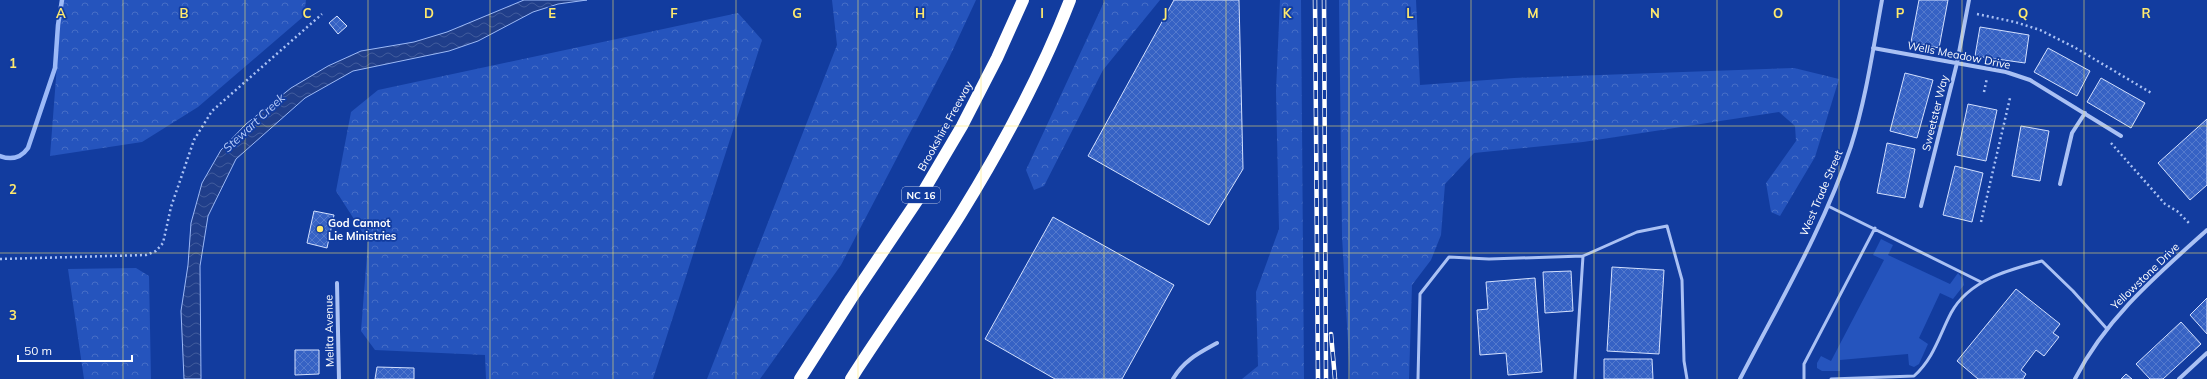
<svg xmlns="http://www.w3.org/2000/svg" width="2207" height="379" font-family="Mulish,sans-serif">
  <defs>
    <pattern id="forest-crowns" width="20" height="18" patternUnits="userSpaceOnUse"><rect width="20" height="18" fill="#2554bd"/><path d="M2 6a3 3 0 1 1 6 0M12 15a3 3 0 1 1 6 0" fill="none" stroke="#466ec7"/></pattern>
    <pattern id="water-waves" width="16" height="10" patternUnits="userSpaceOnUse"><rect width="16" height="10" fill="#203e8a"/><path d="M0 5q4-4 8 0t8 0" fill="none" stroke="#415b9c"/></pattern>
    <pattern id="building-cross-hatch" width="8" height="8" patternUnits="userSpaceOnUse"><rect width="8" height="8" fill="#3662c4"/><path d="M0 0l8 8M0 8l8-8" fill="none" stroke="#547acd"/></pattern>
  </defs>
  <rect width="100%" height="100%" fill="#123c9f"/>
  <path fill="#2554bd" d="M1881,239l12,6 -5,10 62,29 8,-11 5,6 1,6 -11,14 -13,-6 -21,45 9,6 -9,20 -5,3 -5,-2 -1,-11 -68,6v11h-18l-5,-3v-5l4,-7 10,5 53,-101 -11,-5z"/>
  <path fill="url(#forest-crowns)" d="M62,0h244l-2,16 -106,91 -56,35 -92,14z
    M832,0h144l-27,58 -108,207 -81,114h-53l130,-334z
    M1105,0h55l-57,70 -59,116 -10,4 -8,-20z
    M1280,0h21l3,379h-62l16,-13 -2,-74 23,-63 -3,-138z
    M1339,0h77l4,85 94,-7 280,-10 45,11 -24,78 -35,59 -9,-4 -5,-29 30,-42 -1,-15 -16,-14 -196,30 -109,11 -29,31 -4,51 -10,25 -19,25 -3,94h-59l-8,-143z
    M738,13l24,27 -109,339h-167l-1,-24 -110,-5 -14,-19 7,-90 -32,-50 15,-79 27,-22z
    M136,268l13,8 2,103h-67l-16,-110z"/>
  <path fill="url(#water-waves)" stroke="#9cb9f7" d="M524,0h63l-29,4 -25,8 -55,29 -29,10 -96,20 -48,27 -69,61 -28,57 -8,50 1,113h-17l-3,-68 7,-46 3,-42 11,-40 19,-33 25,-26 45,-36 37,-22 33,-15 53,-9 33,-10z"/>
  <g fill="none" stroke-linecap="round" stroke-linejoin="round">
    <path stroke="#9cb9f7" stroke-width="4.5" d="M0,156c11,4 21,2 28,-8l27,-80 3,-43 4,-25"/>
  </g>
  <path fill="url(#building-cross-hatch)" stroke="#d3e0fe" d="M1174,0h65l4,169 -34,56 -121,-69z
    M1919,0h29l-9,48 -28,-6z
    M337,16l10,10 -9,8 -9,-11z
    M1980,27l49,8 -4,28 -50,-7z
    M2048,48l42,23 -13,25 -43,-24z
    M1905,73l28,7 -16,58 -27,-7z
    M2101,78l44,25 -14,25 -44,-26z
    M1968,104l29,6 -11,51 -29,-6z
    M2207,119v66l-17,15 -32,-37z
    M2021,126l28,5 -9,50 -28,-5z
    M1887,143l28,6 -10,49 -28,-5z
    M1955,166l28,7 -11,49 -29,-7z
    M314,211l20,4 -7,33 -20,-5z
    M1053,217l121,68 -52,94h-67l-70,-40z
    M1612,267l52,3 -5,84 -52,-3z
    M1571,271l2,40 -28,2 -2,-41z
    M1535,278l7,94 -34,3 -2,-22 -26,2 -3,-45 11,-1 -2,-27z
    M2016,289l44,35 -7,9 6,4 -15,19 -8,-6 -15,20 5,4 -3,5h-45l-21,-18z
    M2207,298v36l-17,-19z
    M2181,322l20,22 -38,35h-13l-14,-15z
    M295,350h24v24l-24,1z
    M1604,359h48l1,20h-49z
    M377,367l37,1v11h-39z
    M2126,374l6,5h-11z"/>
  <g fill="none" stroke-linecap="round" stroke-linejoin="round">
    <path stroke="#aac1f4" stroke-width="2.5" stroke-dasharray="2 3" stroke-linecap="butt" d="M1977,14l38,8 25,8 34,17 79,47
      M1984,92l3,-14
      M2111,143l54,61 12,7 12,12
      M1981,222l29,-124
      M0,259l146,-4 10,-4 7,-8 8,-36 23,-67 18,-29 110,-97"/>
    <path stroke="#aac1f4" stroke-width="3" d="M1828,206l153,76
      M1418,379l2,-85 29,-37 40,2 94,-3 54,-24 30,-6 15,54 2,81 3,18
      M1575,379l8,-123
      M1804,379v-15l71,-136
      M1831,379l83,-3c20,-18 25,-40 37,-63 18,-33 57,-43 91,-52l31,30 34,38"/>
    <path stroke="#aac1f4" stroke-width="4" d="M1873,48l133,24 24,8 91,56
      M2060,184l12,-51 13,-20
      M1921,206l36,-143 12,-63
      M337,283l2,96
      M1173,379c11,-19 26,-26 44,-36
      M1740,379c39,-76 84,-151 111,-233 15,-47 22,-97 31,-146
      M2075,379c31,-61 82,-104 132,-149
      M2179,379l28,-26"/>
    <path stroke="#fff" stroke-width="12" d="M800,379l51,-80 72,-107 39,-66 35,-68 26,-58
      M851,379c35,-55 74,-108 109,-164 42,-68 81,-140 110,-215"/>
    <defs>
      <path id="rail" d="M1315,0l3,379
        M1324,0l2,379
        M1331,334l4,45"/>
    </defs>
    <use href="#rail" stroke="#fff" stroke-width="4.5"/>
    <use href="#rail" stroke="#123c9f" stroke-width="3" stroke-dasharray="9" stroke-linecap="butt"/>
  </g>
  <path fill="none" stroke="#ffea6d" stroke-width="1" stroke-opacity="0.55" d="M123,0v379M245,0v379M368,0v379M490,0v379M613,0v379M736,0v379M858,0v379M981,0v379M1104,0v379M1226,0v379M1349,0v379M1471,0v379M1594,0v379M1717,0v379M1839,0v379M1962,0v379M2084,0v379M0,126h2207M0,253h2207"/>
  <circle fill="#ffea6d" stroke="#123c9f" stroke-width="1.5" cx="320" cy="229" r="4"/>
  <g text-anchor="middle" stroke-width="3.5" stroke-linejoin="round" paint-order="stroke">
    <rect fill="#123c9f" stroke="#b8c4e2" stroke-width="1" x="902" y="187" width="38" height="16" rx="3"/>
    <g font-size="10" font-weight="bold" fill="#fff">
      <text x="921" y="199">NC 16</text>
    </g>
    <g font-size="11" fill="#fff" stroke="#123c9f">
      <text transform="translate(1959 55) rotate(11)" y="4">Wells Meadow Drive</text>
      <text transform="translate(1935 113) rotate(-76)" y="4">Sweetster Way</text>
      <text transform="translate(945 126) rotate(-61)" y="4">Brookshire Freeway</text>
      <text transform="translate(1821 193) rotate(-67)" y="4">West Trade Street</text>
      <text transform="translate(2145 276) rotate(-44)" y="4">Yellowstone Drive</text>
      <text transform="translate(329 331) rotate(-91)" y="4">Melita Avenue</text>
    </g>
    <g font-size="11" font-weight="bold" fill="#fff" stroke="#123c9f" text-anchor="start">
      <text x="328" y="227">God Cannot<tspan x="328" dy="13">Lie Ministries</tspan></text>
    </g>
    <g font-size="12" font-style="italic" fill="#b7ccfb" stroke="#123c9f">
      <text transform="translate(254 123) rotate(-43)" y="4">Stewart Creek</text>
    </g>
  </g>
  <g font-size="13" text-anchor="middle" font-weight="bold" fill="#ffea6d" stroke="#123c9f" stroke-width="3.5" stroke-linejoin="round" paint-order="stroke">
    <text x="61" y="18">A</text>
    <text x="184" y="18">B</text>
    <text x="307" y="18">C</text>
    <text x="429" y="18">D</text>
    <text x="552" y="18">E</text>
    <text x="674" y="18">F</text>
    <text x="797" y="18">G</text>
    <text x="920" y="18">H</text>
    <text x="1042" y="18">I</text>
    <text x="1165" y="18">J</text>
    <text x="1287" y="18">K</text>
    <text x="1410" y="18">L</text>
    <text x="1533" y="18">M</text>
    <text x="1655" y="18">N</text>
    <text x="1778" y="18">O</text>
    <text x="1900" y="18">P</text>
    <text x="2023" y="18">Q</text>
    <text x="2146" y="18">R</text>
    <text x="13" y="68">1</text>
    <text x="13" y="194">2</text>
    <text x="13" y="320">3</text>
  </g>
  <path d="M18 355v6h114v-6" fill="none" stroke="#ffffff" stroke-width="2"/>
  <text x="24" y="355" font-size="12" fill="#ffffff" stroke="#123c9f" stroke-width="3" paint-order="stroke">50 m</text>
</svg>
